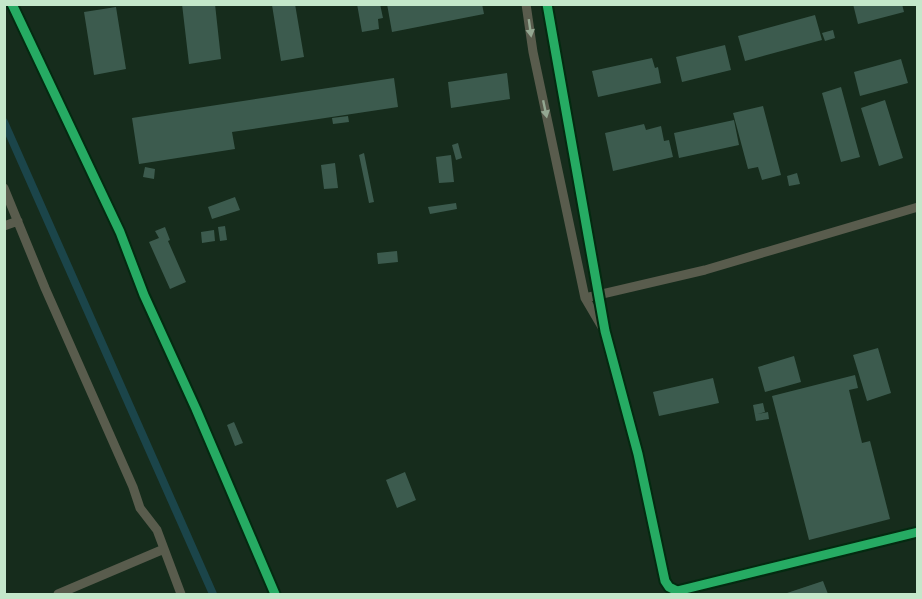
<svg xmlns="http://www.w3.org/2000/svg" width="922" height="599" font-family="'Asap Condensed',sans-serif">
  <rect width="100%" height="100%" fill="#162c1c"/>
  <g fill="none" stroke-linecap="round" stroke-linejoin="round">
    <path stroke="#1b454a" stroke-width="8" d="M4,122l209,472"/>
  </g>
  <path fill="#3c5b4e" d="M182,4h33l6,55 -32,5z
    M295,4l9,53 -23,4 -9,-56z
    M357,4h23l3,14 -5,1 1,10 -17,3z
    M387,4h95l2,10 -92,18z
    M853,4h49l2,8 -46,12z
    M116,7l10,62 -32,6 -10,-63z
    M815,15l7,25 -77,21 -7,-25z
    M833,30l2,8 -10,3 -3,-8z
    M725,45l6,25 -49,12 -6,-25z
    M652,58l3,10 3,-1 3,16 -63,14 -6,-26z
    M901,59l7,24 -48,13 -6,-24z
    M507,73l3,26 -59,9 -3,-26z
    M394,78l4,29 -166,25 3,17 -96,15 -7,-46z
    M841,87l19,70 -19,5 -19,-69z
    M885,100l18,58 -24,8 -18,-58z
    M763,106l18,69 -19,5 -4,-13 -10,2 -15,-56z
    M348,116l1,6 -16,2 -1,-6z
    M734,120l5,25 -60,13 -5,-25z
    M644,124l2,6 15,-4 3,15 5,-1 4,17 -60,14 -8,-38z
    M458,143l4,15 -6,2 -4,-15z
    M364,153l10,49 -5,1 -10,-48z
    M451,155l3,27 -15,1 -3,-26z
    M335,163l3,25 -14,1 -3,-24z
    M145,167l10,2 -1,10 -11,-2z
    M797,173l3,11 -11,2 -2,-10z
    M235,197l5,13 -28,9 -4,-12z
    M456,203l1,6 -27,5 -2,-7z
    M225,226l2,14 -7,1 -2,-14z
    M165,227l5,13 -2,1 18,41 -16,7 -21,-47 10,-4 -4,-7z
    M214,230l1,11 -13,2 -1,-11z
    M397,251l1,11 -20,2 -1,-11z
    M878,348l13,45 -24,8 -14,-46z
    M794,356l7,26 -36,10 -7,-25z
    M855,375l3,13 -9,2 13,53 8,-2 20,78 -81,21 -37,-144z
    M713,378l6,25 -60,13 -6,-24z
    M763,403l2,9 -7,2 10,-2 1,7 -13,2 -3,-16z
    M234,422l9,21 -8,3 -8,-21z
    M405,472l11,28 -19,8 -11,-28z
    M823,581l5,13h-44z"/>
  <g fill="none" stroke-linecap="round" stroke-linejoin="round">
    <path stroke="#595c4d" stroke-width="9" d="M12,4l108,228 24,63 52,114 79,185
      M526,4l7,48 52,246 17,29
      M547,4l58,327 33,123 27,127 4,6 8,4 241,-59
      M4,188l41,100 88,199 7,21 17,22 24,64
      M4,226l14,-5
      M585,298l120,-28 213,-63
      M58,594l106,-45"/>
    <defs>
      <path id="cycleway" d="M12,4l108,228 24,63 52,114 79,185
        M547,4l58,327 33,123 27,127 4,6 8,4 241,-59"/>
    </defs>
    <use href="#cycleway" stroke="#032a10" stroke-width="13"/>
    <use href="#cycleway" stroke="#26ab63" stroke-width="9"/>
  </g>
  <defs><path id="oneway-solid" d="M-6-.8H1V-3.2L6.5 0L1 3.2V.8H-6Z" transform="scale(1.5)"/></defs>
  <g fill="#94a892">
    <use href="#oneway-solid" transform="translate(530 28) rotate(82)"/>
    <use href="#oneway-solid" transform="translate(545 109) rotate(78)"/>
  </g>
  <rect width="922" height="599" fill="none" stroke="#c4e7ca" stroke-width="12"/>
</svg>
